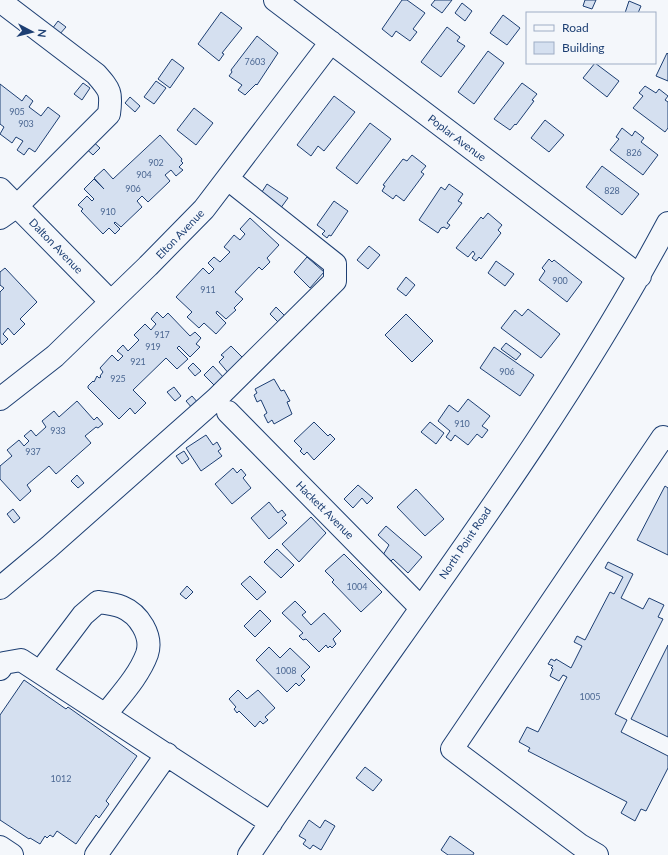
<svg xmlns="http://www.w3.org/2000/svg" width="668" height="855" font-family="Lato,sans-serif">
  <rect width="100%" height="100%" fill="#f4f7fb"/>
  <path fill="#d5e0f0" stroke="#1d3f73" d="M402,0h5l18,13 -12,16 4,3 -7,9 -14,-10 -4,6 -10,-8z
    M435,0h17l-10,13 -11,-8z
    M585,0h11l-4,9 -9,-3z
    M629,1l12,5 -3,7h-13z
    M462,3l10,8 -7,10 -10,-8z
    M221,12l21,16 -20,25 2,1 -5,7 -21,-17z
    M503,15l17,13 -13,17 -17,-12z
    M58,21l8,6 -7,8 -7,-6z
    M447,27l13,10 -3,4 8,5 -24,31 -20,-15z
    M257,36l21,17 -21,32 -1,-1 -11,11 -7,-5 4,-5 -13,-9 3,-4 -1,-2z
    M488,51l16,12 -30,41 -16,-12z
    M667,53l1,1v27l-12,-5z
    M172,59l12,9 -14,20 -12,-9z
    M595,63l24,18 -12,16 -24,-19z
    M156,81l10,7 -12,16 -10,-7z
    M83,83l7,5 -8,12 -8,-6z
    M522,83l15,11 -5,6 2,1 -18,24 -1,-1 -5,6 -16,-11z
    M0,84l22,17 4,-6 7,6 -4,6 12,9 7,-9 12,9 -25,36 -6,-4 -5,7 -7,-5 6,-9 -7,-4 -4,6 -12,-9 4,-7 -4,-3z
    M645,86l11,7 3,-4 9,7 -3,4 3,2v26l-3,4 -32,-24 10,-12 -4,-3z
    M334,96l21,16 -31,39 -6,-5 -7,10 -14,-11z
    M130,97l10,9 -5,6 -10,-9z
    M194,108l19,15 -17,22 -19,-15z
    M545,120l19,15 -15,17 -18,-14z
    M370,123l21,16 -34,45 -21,-16z
    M622,128l10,8 3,-5 9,7 -3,4 17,13 -15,20 -33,-25 9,-11 -3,-2z
    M160,135l22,24 -1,2 2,2 -4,4 4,3 -7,6 -5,-6 -6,5 5,6 -22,21 -6,-6 -5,5 5,6 -21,20 -6,-5 -1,1 6,6 -5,5 -6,-6 -6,6 -22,-23 2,-2 -5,-4 9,-9 5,5 2,-2 -10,-10 10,-10 10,10 -10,-11 10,-9 9,10z
    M88,137l12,11 -7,7 -12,-11z
    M412,155l14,11 -5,6 3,2 -20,27 -8,-6 -3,4 -11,-8 3,-5 -2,-1 20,-26 4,2z
    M602,166l37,28 -17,21 -36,-28z
    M267,184l21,14 -8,11 -20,-14z
    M449,184l14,10 -5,7 4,2 -15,20 3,2 -3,4 -3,-2 -3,1 -3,5 -19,-13 22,-33 4,3z
    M334,201l14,10 -17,25 -2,-1 -2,3 -5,-4 3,-3 -8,-6z
    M488,213l14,12 -4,5 3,3 -20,26 -2,-2 -3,4 -4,-3 3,-4 -2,-3 -5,6 -12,-9 25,-31 2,2z
    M250,218l29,27 -12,13 3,4 -8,8 -3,-3 -24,25 8,7 -9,9 2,2 -10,9 -9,-8 -1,2 10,10 -10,11 -12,-11 -5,5 -12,-11 5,-5 -16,-15 27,-29 6,6 5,-5 -6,-6 6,-6 6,5 10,-10 -6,-5 10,-12 6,5 5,-6 -5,-5z
    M369,246l11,9 -12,14 -11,-9z
    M307,257l17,15 -14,16 -16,-16z
    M549,259l3,3 2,-2 28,22 -15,20 -28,-22 6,-9 -3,-3z
    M496,261l18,13 -9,12 -17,-13z
    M5,268l32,34 -17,17 5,5 -11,11 -6,-7 -5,6 5,5 -6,6 -2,-3v-50l4,-4 -4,-3v-13z
    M406,277l9,8 -9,11 -9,-7z
    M276,307l9,9 -7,6 -8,-8z
    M528,309l32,25 -19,24 -40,-30 14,-18 7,6z
    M157,312l6,6 5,-5 22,23 5,-4 6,6 -5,6 4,3 -10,10 -11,-11 -2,2 11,11 -11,10 -11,-11 -33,32 13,13 -11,11 -5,-6 -11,11 -31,-31v-2l5,-5 1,1 3,-6 2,2 2,-1 -1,-1 3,-4 -3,-4 12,-13 6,6 5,-5 -6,-5 6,-6 5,6 11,-11 -5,-5 11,-11 6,6 5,-6 -5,-5z
    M406,314l27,27 -21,21 -27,-27z
    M506,343l15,11 -5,6 -15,-11z
    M231,346l14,14 -15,15 -11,-13 5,-5 -3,-2z
    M494,347l40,28 -14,21 -40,-28z
    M193,363l8,8 -6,5 -7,-8z
    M213,366l12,13 -8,9 -13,-13z
    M274,379l7,12 3,-1 6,11 -3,1 5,12 -18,10 -2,-4 -4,3 -4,-8 3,-2 -6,-13 -4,2 -3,-7 3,-2 -2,-4z
    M174,387l7,9 -6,5 -8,-9z
    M192,396l7,8 -6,5 -7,-8z
    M468,399l22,17 -8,10 6,4 -6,8 -5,-4 -9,11 -13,-10 -4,6 -5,-4 4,-6 -12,-10 11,-16 9,7z
    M77,401l17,19 3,-3 6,7 -5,4 -2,-1 -11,9 6,7 -35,31 -7,-8 -22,19 4,6 -11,10 -20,-22v-13l12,-10 -5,-6 12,-10 5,6 5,-5 -5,-5 7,-6 5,6 10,-9 -4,-6 12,-10 5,6z
    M314,422l14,14 2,-2 5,5 -21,21 -7,-8 -3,3 -4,-4 2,-2 -8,-8z
    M430,422l14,11 -8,11 -15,-12z
    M206,435l7,10 4,-3 4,7 -3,2 4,5 -21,15 -15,-23z
    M184,451l5,8 -7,5 -6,-8z
    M233,468l4,5 4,-4 5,6 -3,3 8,10 -19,16 -17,-20z
    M77,475l7,8 -6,5 -7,-7z
    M358,485l15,13 -6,6 -5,-6 -9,10 -9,-9z
    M665,486l3,2v67l-31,-15z
    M416,489l28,30 -19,17 -28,-29z
    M269,502l9,11 4,-3 4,5 -4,3 5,5 -18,16 -18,-21z
    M13,509l7,9 -6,5 -7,-9z
    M311,517l15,16 -27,29 -17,-18z
    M386,526l36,31 -14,16 -15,-14 -2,2 -8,-6 6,-10 -11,-10z
    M277,549l17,16 -13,13 -17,-16z
    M344,554l38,38 -21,20 -29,-30 2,-2 -9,-9z
    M608,562l25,12 -12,24 22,11 6,-11 15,7 -6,12 5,2 -48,95 12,6 -6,12 47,24v12l-22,43 -5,-2 -6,12 -14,-8 6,-11 -99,-51 2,-3 -11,-6 8,-15 11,5 29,-55 -4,-2 -4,6 -9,-5 3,-7 -2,-1 2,-2 -5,-2 3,-5 4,2 1,-2 15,9 11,-22 -8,-4 3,-6 8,4 25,-48 4,2 9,-17 -18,-9z
    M250,576l16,16 -9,8 -16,-16z
    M187,586l6,6 -7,7 -6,-5z
    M295,601l11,11 -4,3 9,10 13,-12 17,18 -8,8 3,5 -4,4 -2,-2 -2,2 -2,-3 -7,7 -13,-13 -3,1 -4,-4 4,-3 -21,-20z
    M260,610l11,11 -16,16 -11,-11z
    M668,645v92l-37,-18z
    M269,647l11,11 10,-10 20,19 -9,9 4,4 -6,6 -3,-3 -9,9 -31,-32z
    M24,680l42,29 2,-2 69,49 -31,45 3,3 -10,14 -3,-3 -20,29 -19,-13 -4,6 -3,-2 -3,3 -2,-2 -5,8 -10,-6 -1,1 -29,-19v-105z
    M238,690l9,9 11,-9 17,18 -10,9 3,3 -5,4 -3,-3 -5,6 -16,-16 -2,2 -3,-4 2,-2 -7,-8z
    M365,767l17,13 -9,11 -17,-13z
    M309,820l11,8 5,-8 10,6 -14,24 -8,-5 -3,4 -7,-5 3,-4 -7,-4z
    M450,836l24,17 -1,2h-25l-7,-5z"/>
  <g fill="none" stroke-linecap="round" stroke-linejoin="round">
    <defs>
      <path id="minor" d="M275,0l365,276
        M0,1l96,73c14,16 16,18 13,40l-92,92 -17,12
        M0,189l111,113
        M0,399l55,-43 93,-90 56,-57 127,-167
        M228,412l193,196
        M0,588l49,-41 167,-148 119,-118v-17l-107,-85
        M0,669l4,-6 17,-3 250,163
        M40,672l43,-57 15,-13c8,1 17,2 24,5 17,7 31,29 25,47 -8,22 -27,42 -41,60
        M0,847l12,8
        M96,855l71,-101
        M249,855c140,-210 300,-409 419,-632
        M597,855l-17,-10 -128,-96 211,-312 5,2"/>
    </defs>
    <use href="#minor" stroke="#1d3f73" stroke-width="24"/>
    <use href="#minor" stroke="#f4f7fb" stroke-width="22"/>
  </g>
  <g text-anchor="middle" stroke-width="3" stroke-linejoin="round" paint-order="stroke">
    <g font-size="9" fill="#4b6792">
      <text x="255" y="65">7603</text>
      <text x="17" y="115">905</text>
      <text x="26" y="127">903</text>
      <text x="634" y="156">826</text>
      <text x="156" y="166">902</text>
      <text x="144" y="178">904</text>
      <text x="133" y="192">906</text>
      <text x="612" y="194">828</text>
      <text x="108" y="215">910</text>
      <text x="560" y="284">900</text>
      <text x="208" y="293">911</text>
      <text x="162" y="338">917</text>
      <text x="153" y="350">919</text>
      <text x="138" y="365">921</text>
      <text x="507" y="375">906</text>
      <text x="118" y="382">925</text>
      <text x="462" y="427">910</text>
      <text x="58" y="434">933</text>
      <text x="33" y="455">937</text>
      <text x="357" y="590">1004</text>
      <text x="286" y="674">1008</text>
      <text x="590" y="700">1005</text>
      <text x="61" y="782">1012</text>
    </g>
    <g font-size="11" fill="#1d3f73" stroke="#f4f7fb">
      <text transform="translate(457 138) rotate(37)" y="4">Poplar Avenue</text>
      <text transform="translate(180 234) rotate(-46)" y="4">Elton Avenue</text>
      <text transform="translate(56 246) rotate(46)" y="4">Dalton Avenue</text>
      <text transform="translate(325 510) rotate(45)" y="4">Hackett Avenue</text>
      <text transform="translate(465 543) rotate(-56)" y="4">North Point Road</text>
    </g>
  </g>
  <rect x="526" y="12" width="130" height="52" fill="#f4f7fb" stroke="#9eadc5"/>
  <rect x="534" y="25" width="20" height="6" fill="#f4f7fb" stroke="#9eadc5"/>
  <text x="562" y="32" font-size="12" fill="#1d3f73">Road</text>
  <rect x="534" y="42" width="20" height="12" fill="#d5e0f0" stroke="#9eadc5"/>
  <text x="562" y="52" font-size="12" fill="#1d3f73">Building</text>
  <g transform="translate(32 32) rotate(97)" stroke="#f4f7fb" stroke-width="3" paint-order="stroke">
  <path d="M0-3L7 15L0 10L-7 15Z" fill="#1d3f73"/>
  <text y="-6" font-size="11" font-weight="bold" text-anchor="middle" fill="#1d3f73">N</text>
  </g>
</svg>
